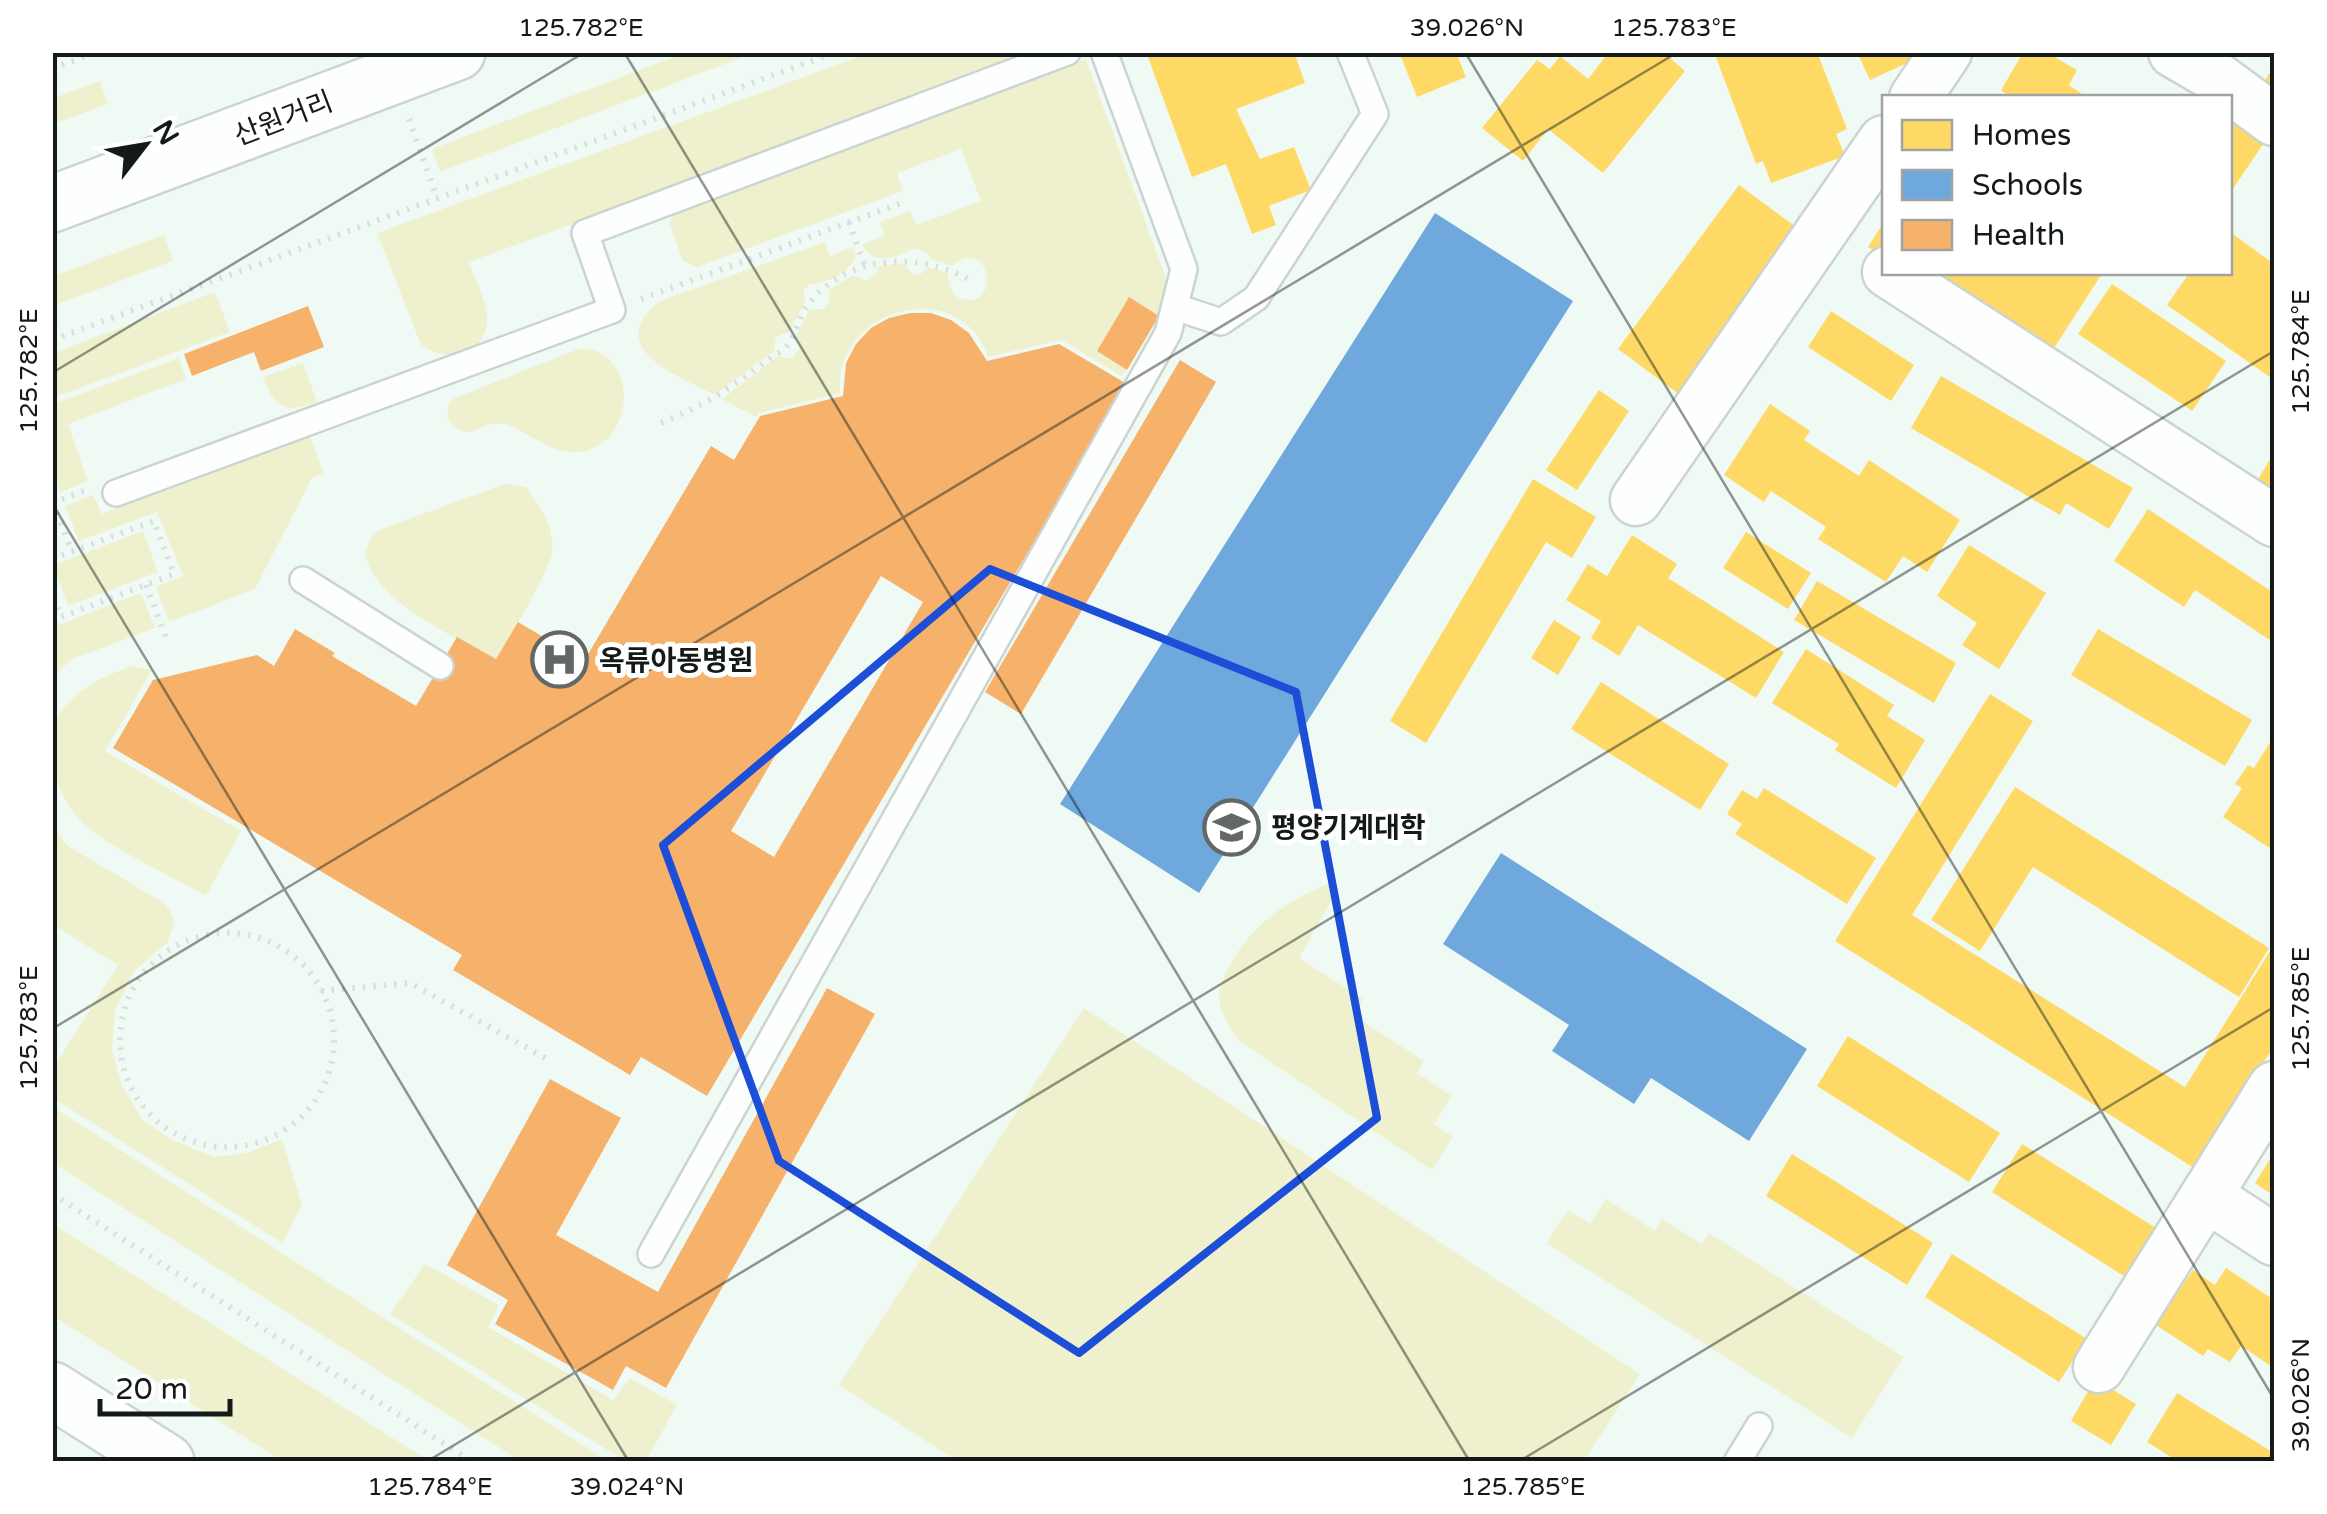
<svg xmlns="http://www.w3.org/2000/svg" width="2327" height="1514" font-family="'Varela Round','Noto Sans KR',sans-serif">
  <rect width="100%" height="100%" fill="#f0faf5"/>
  <path fill="#eff1ce" d="M687,52l67,1 -314,119 -8,-23z
    M869,53h171l-571,209c5,18 20,41 18,60 -3,36 -42,40 -66,23l-44,-112z
    M1086,59l82,225 -7,27 -39,65 -61,-36 -73,17c-26,-82 -154,-52 -148,36l-81,20 -3,4 -34,-18 56,-43 14,3 8,-11 -4,-13 14,-26h13l6,-6v-13l24,-15 13,6 11,-8 1,-7 25,-3 9,11 7,1 10,-8 19,6c1,10 2,23 15,26 38,10 28,-65 -11,-33l-21,-7 -4,-6 -12,-5c-17,9 -43,20 -53,-4l23,-9 -5,-13 30,-11 6,14 65,-24 -20,-52 -64,24 6,18 -206,76 -14,-6 -14,-38 7,-13z
    M100,81l8,23 -55,20v-26z
    M164,235l9,26 -120,45v-30z
    M825,242l5,14 23,-9 3,10c-11,19 -26,24 -47,28l-5,5 1,13 -16,29 -13,5 -2,14 -59,44c-35,-18 -115,-47 -55,-94z
    M215,292l15,40 -177,66v-45z
    M581,348c62,4 54,103 -6,104 -27,1 -47,-22 -72,-28 -24,-5 -34,24 -56,-6l2,-15 6,-5z
    M179,358l7,21 -118,45 20,57 -28,11 -7,-21v-67z
    M303,363l14,39c-33,11 -41,8 -54,-25z
    M309,434l15,40 -12,4 -57,111 -86,33 -13,-35 27,-11 -26,-64 -78,29 -14,-35 28,-11 9,19z
    M505,484l21,3c14,19 29,40 26,65 -3,21 -43,86 -56,107 -41,-22 -120,-56 -131,-105l7,-18 9,-7z
    M143,531l15,41 -90,34 -15,-41z
    M141,593l14,35 -83,31 -19,18v-69l6,17z
    M131,666l21,4 -47,81 136,80 -35,65c-36,-21 -82,-41 -115,-66 -34,-26 -56,-88 -26,-124 17,-20 42,-31 66,-40z
    M53,826l15,20 94,56 8,8 5,12 -8,21 -33,28 -19,39 -3,40 10,36 20,33 30,21 42,17 33,-4 35,-14 20,66 -20,38 -229,-145v-38l4,2 61,-97 -65,-40z
    M1327,884l7,4 2,5 -37,65 64,41 -10,16 71,46 -7,12 35,23 -18,28 19,13 -21,33 -193,-129c-9,-12 -18,-27 -20,-42 -1,-10 5,-21 9,-30 22,-44 56,-66 99,-85z
    M1084,1008l556,366 -56,87h-627l-118,-76z
    M52,1107h1l555,354h-88l-467,-298z
    M1606,1199l49,32 7,-12 40,25 7,-11 195,124 -52,81 -306,-195 22,-33 22,14z
    M52,1224h1l376,237h-147l-229,-145z
    M425,1264l74,41 -11,22 125,73 17,-22 47,27 -31,56h-21l-235,-147z"/>
  <path fill="#ffd966" d="M1146,52h148l11,31 -69,26 24,50 34,-12 17,43 -42,16 7,19 -24,9 -26,-70 -34,13z
    M1399,52h57l10,25 -49,20z
    M1609,52h54l22,19 -82,102 -55,-44 -25,32 -41,-33 55,-68 13,9 10,-13 28,23z
    M1714,52h103l30,77 -11,5 9,22 -74,27 -8,-22 -7,3z
    M1857,52h56l3,7 -46,21z
    M2014,52h44l-2,6 21,12 -8,15 19,13h-77l-10,-8 20,-34z
    M2274,66v27l-12,-8z
    M2230,110l38,27 -38,56z
    M1739,185l61,45 -120,165 -62,-46z
    M1884,222v35l-16,-10z
    M2230,232l44,32v116l-107,-75 23,-33h40z
    M1908,272h195l-58,90z
    M2112,284l114,77 -34,50 -114,-77z
    M1831,311l83,54 -23,36 -83,-54z
    M1941,376l192,112 -24,41 -43,-26 -6,12 -149,-87z
    M1599,390l30,21 -52,79 -31,-20z
    M1770,404l40,27 -6,9 55,36 10,-16 91,60 -33,52 -24,-16 -17,26 -68,-43 8,-12 -55,-36 -7,11 -40,-27z
    M2274,453v57l-25,-16z
    M1533,479l63,38 -24,41 -26,-16 -120,201 -36,-22z
    M2148,509l126,84v50l-79,-53 -11,17 -70,-46z
    M1746,532l65,41 -23,36 -65,-41z
    M1632,535l45,29 -9,14 116,74 -28,46 -118,-73 -19,31 -28,-18 10,-17 -35,-21 22,-36 19,12z
    M1969,545l77,48 -47,76 -37,-24 15,-22 -40,-27z
    M1817,581l139,82 -22,40 -140,-83z
    M1554,620l27,17 -23,38 -27,-17z
    M2098,629l154,91 -27,46 -154,-91z
    M1806,649l88,56 -7,11 38,24 -29,48 -61,-38 4,-6 -67,-41z
    M1601,682l128,82 -29,46 -129,-81z
    M1990,694l43,27 -121,194 273,172 85,-136 4,2v93l-77,124 -362,-229z
    M2274,736v115l-51,-34 19,-29 -7,-4 13,-19 6,3z
    M2015,787l254,161 -30,49 -206,-130 -53,84 -49,-31z
    M1764,788l112,70 -29,46 -112,-70 7,-10 -15,-10 15,-24 15,9z
    M1848,1036l152,97 -31,49 -152,-96z
    M2022,1144l142,89 -31,49 -141,-90z
    M2274,1153v43l-19,-13z
    M1792,1154l141,89 -26,42 -141,-89z
    M1952,1254l135,85 -28,43 -134,-85z
    M2226,1268l48,32v68l-33,-22 -11,16 -22,-13 -5,7 -47,-31 37,-55 22,15z
    M2095,1379l41,25 -25,41 -40,-24z
    M2177,1393l97,60v9h-95l-32,-20z"/>
  <path fill="#6fa8dc" d="M1435,213l138,88 -374,592 -139,-89z
    M1501,853l306,196 -58,92 -98,-63 -17,26 -82,-53 17,-26 -126,-81z"/>
  <path fill="#f6b26b" fill-rule="evenodd" d="M1129,297l30,19 -32,54 -30,-19z
    M308,306l16,41 -63,24 -7,-19 -62,24 -8,-22z
    M910,313h21l20,7 18,13 18,28 72,-17 68,40 -420,712 -66,-39 -11,18 -32,-19 -145,-86 9,-15 -349,-207 40,-68 104,-25 17,11 21,-37 40,24 -3,3 84,50 41,-69 39,22 22,-37 66,39 127,-215 23,14 26,-44 83,-20 3,-33 10,-19 15,-16 18,-10zM881,576l42,26 -149,255 -43,-26z
    M1180,360l36,22 -195,332 -36,-22z
    M827,988l48,26 -209,374 -40,-22 -13,24 -118,-66 13,-24 -61,-35 103,-186 71,39 -65,117 102,57z"/>
  <g fill="none" stroke-linecap="round" stroke-linejoin="round">
    <defs>
      <path id="service" d="M1175,307l46,15 35,-24 119,-184 -25,-62
        M116,493l496,-183 -27,-77 482,-181
        M303,580l137,86
        M651,1254l517,-921 16,-64 -80,-217
        M1737,1462l22,-36"/>
      <path id="minor" d="M2174,52l36,21 64,47
        M1915,98l31,-46
        M1888,272l386,249
        M1636,500l248,-359
        M2208,1197l66,43
        M2099,1367l175,-280"/>
      <path id="secondary" d="M52,204l405,-152"/>
      <path id="primary" d="M52,1390l114,72"/>
    </defs>
    <use href="#service" stroke="#ccd4d0" stroke-width="30"/>
    <use href="#minor" stroke="#ccd4d0" stroke-width="55"/>
    <use href="#secondary" stroke="#ccd4d0" stroke-width="60"/>
    <use href="#primary" stroke="#ccd4d0" stroke-width="60"/>
    <path stroke="#dcdedd" stroke-width="6" stroke-dasharray="2.5 8" stroke-linecap="butt" d="M52,69l44,-17
      M409,119l28,79
      M849,222l16,45
      M641,299l266,-98
      M52,340l784,-288
      M661,423c42,-18 63,-30 100,-58 7,-6 18,-11 25,-18 10,-11 12,-29 21,-41 38,-51 109,-55 161,-27
      M52,503l32,-12
      M53,503l19,49
      M52,559l102,-38 20,53 -113,43 -9,-23
      M146,585l22,58
      M120 1040a107 107 0 1 1 214 0a107 107 0 1 1-214 0Z
      M321,991l89,-8 141,78
      M52,1194l421,268"/>
    <use href="#service" stroke="#fdfefe" stroke-width="25"/>
    <use href="#minor" stroke="#fdfefe" stroke-width="50"/>
    <use href="#secondary" stroke="#fdfefe" stroke-width="55"/>
    <use href="#primary" stroke="#fdfefe" stroke-width="55"/>
  </g>
  <path fill="none" stroke="#1d4ed8" stroke-width="8" stroke-linejoin="round" d="M990,569l306,123 81,426 -298,235 -300,-192 -116,-316z"/>
  <path fill="none" stroke="#141a17" stroke-width="2.5" stroke-opacity="0.45" d="M624,52l846,1410M1465,52l809,1347M52,373l533,-321M52,503l577,959M52,1029l1626,-977M426,1462l1848,-1111M1518,1462l756,-455"/>
  <defs>
    <symbol id="hospital-ring" viewBox="-11 -11 22 22"><circle r="9.5" fill="#fff" stroke="#616865" stroke-width="1.5"/><path d="M-5-5h3v3.5h4V-5h3V5h-3V1.5h-4V5h-3Z" fill="#616865"/></symbol>
    <symbol id="university-ring" viewBox="-11 -11 22 22"><circle r="9.5" fill="#fff" stroke="#616865" stroke-width="1.5"/><path d="M0-5L7-2L0 1L-7-2ZM-4 1L0 2.5L4 1V4Q0 6-4 4Z" fill="#616865"/></symbol>
  </defs>
  <g fill-rule="evenodd">
    <use href="#hospital-ring" x="528" y="628" width="63" height="63"/>
    <use href="#university-ring" x="1200" y="796" width="63" height="63"/>
  </g>
  <g text-anchor="middle" stroke-width="10" stroke-linejoin="round" paint-order="stroke">
    <g font-size="28" fill="#141a17" stroke="#fff">
      <text transform="translate(283 118) rotate(-21)" y="10">산원거리</text>
    </g>
    <g font-size="28" font-weight="bold" fill="#141a17" stroke="#fff" text-anchor="start">
      <text x="599" y="670">옥류아동병원</text>
      <text x="1271" y="837">평양기계대학</text>
    </g>
  </g>
  <rect width="2327" height="1514" fill="none" stroke="#ffffff" stroke-width="110"/>
  <rect x="1882" y="95" width="350" height="180" fill="#ffffff" stroke="#a1a3a2" stroke-width="2.5"/>
  <rect x="1902" y="120" width="50" height="30" fill="#ffd966" stroke="#a1a3a2" stroke-width="2.5"/>
  <text x="1972" y="145" font-size="30" fill="#141a17">Homes</text>
  <rect x="1902" y="170" width="50" height="30" fill="#6fa8dc" stroke="#a1a3a2" stroke-width="2.5"/>
  <text x="1972" y="195" font-size="30" fill="#141a17">Schools</text>
  <rect x="1902" y="220" width="50" height="30" fill="#f6b26b" stroke="#a1a3a2" stroke-width="2.5"/>
  <text x="1972" y="245" font-size="30" fill="#141a17">Health</text>
  <g transform="translate(145 145) rotate(59)" stroke="#ffffff" stroke-width="8" paint-order="stroke">
  <path d="M0-8L18 38L0 25L-18 38Z" fill="#141a17"/>
  <text y="-15" font-size="28" font-weight="bold" text-anchor="middle" fill="#141a17">N</text>
  </g>
  <path d="M100 1399v15h130v-15" fill="none" stroke="#141a17" stroke-width="5"/>
  <text x="115" y="1399" font-size="30" fill="#141a17" stroke="#ffffff" stroke-width="8" paint-order="stroke">20 m</text>
  <rect x="55" y="55" width="2217" height="1404" fill="none" stroke="#141a17" stroke-width="4"/>
  <g font-size="25" text-anchor="middle" fill="#141a17">
    <text x="581" y="36">125.782°E</text>
    <text x="1467" y="36">39.026°N</text>
    <text x="1674" y="36">125.783°E</text>
    <text transform="translate(2300 352) rotate(-90)" y="9">125.784°E</text>
    <text transform="translate(28 371) rotate(-90)" y="9">125.782°E</text>
    <text transform="translate(2300 1009) rotate(-90)" y="9">125.785°E</text>
    <text transform="translate(28 1028) rotate(-90)" y="9">125.783°E</text>
    <text transform="translate(2300 1395) rotate(-90)" y="9">39.026°N</text>
    <text x="430" y="1495">125.784°E</text>
    <text x="627" y="1495">39.024°N</text>
    <text x="1523" y="1495">125.785°E</text>
  </g>
</svg>
